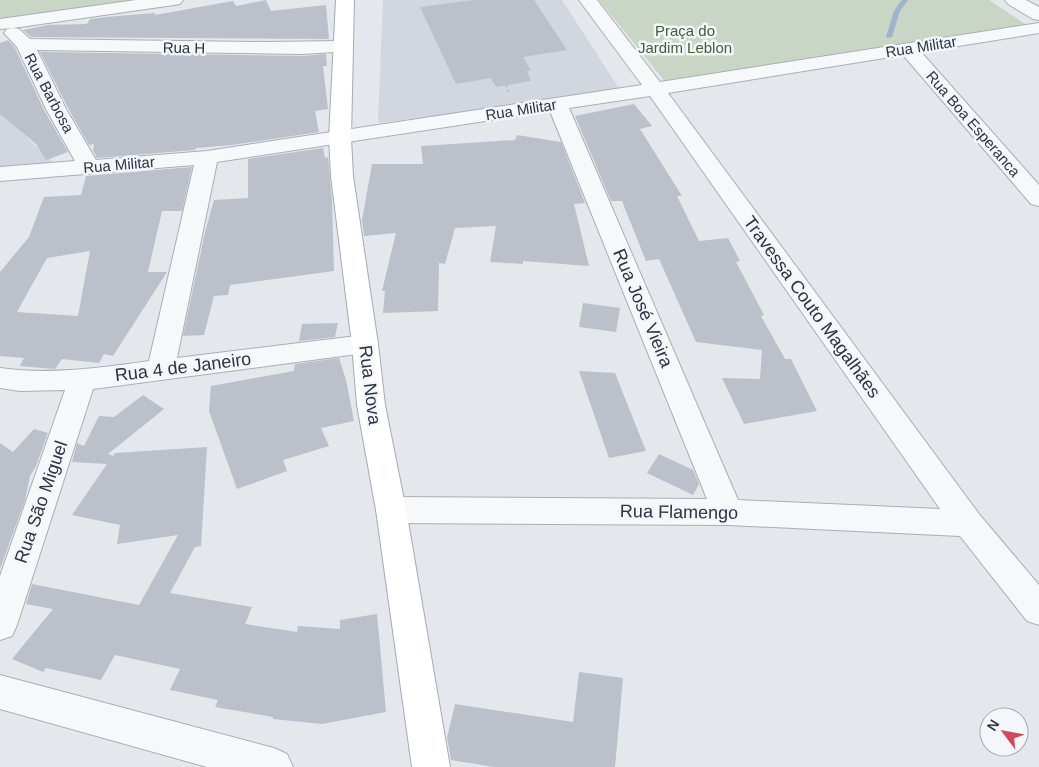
<svg xmlns="http://www.w3.org/2000/svg" width="1039" height="767" font-family="Arial,sans-serif">
  <rect width="100%" height="100%" fill="#e4e7ec"/>
  <path fill="#d2d6de" d="M383,0h179l60,93 -244,30z
    M0,112l53,50 -53,6z"/>
  <path fill="#c9d6c5" d="M0,0h133l-133,20z
    M599,0h390l39,26 -361,58z"/>
  <g fill="none" stroke-linecap="round" stroke-linejoin="round">
    <path fill="#9fb4cc" fill-rule="evenodd" d="M902,0h6l-8,11 -8,26 -5,1 -1,-1 8,-26z"/>
  </g>
  <path fill="#bbc0ca" fill-rule="evenodd" d="M266,0l5,11 55,-6 3,34 -298,-2 -8,-7 25,-5 39,-1 3,-5 16,-2 49,-4v2l78,-14 3,5z
    M473,0h61l33,50 -44,7 8,14h-4l4,10 -35,6 -5,-9 -35,6 -36,-77z
    M8,40l7,8 29,62 24,42 -22,8 -10,-16 -36,-30v-71z
    M40,52l263,4 23,-2 1,12h-4l5,43 -13,2 4,21 -87,13 -36,3 -1,2 -98,8 -4,-8 1,-6 -5,1 -21,-37z
    M634,104l18,22 -12,3 42,67h-5l22,45 29,-3 12,23 -4,1 28,53 -3,1 24,43h6l26,52 -73,13 -22,-46 38,1 2,-29 -66,-8 -37,-83 -13,2 -24,-60h-11l-36,-85z
    M517,135l44,7 24,61 -11,1 15,62 -66,-5v3l-33,-2 6,-36 -41,2 -10,36 -6,-1 -1,48 -55,2 2,-22h-3l14,-58 -32,3 -2,-16 10,-56h51l-2,-18 94,-6z
    M323,148l2,10 3,-1 4,43 2,71 -104,14 -2,10 -14,1 -10,39 -21,1 22,-104 9,-32 34,-2v-39z
    M192,167l-10,44h-20l-14,61h19l-54,84 -9,-2 -5,9 -37,-4 -7,10 -35,-3 4,-8 -24,-2v-84l29,-35 15,-40 37,-2 5,-19zM90,251l-12,65 -61,-4 30,-54z
    M583,303l37,5 -4,24 -37,-5z
    M338,323l-3,14 -36,4 3,-17z
    M339,358l7,22 8,41 -33,7 8,18 -46,14 4,11 -50,18 -28,-78 2,-25 83,-15 1,-7z
    M579,371l36,2 31,78 -37,7z
    M143,395l21,14 -56,45 5,2 2,-3 92,-6 -6,99 -6,1 -25,46 82,14 -7,17 52,8 1,-6 42,3v-9l37,-6 9,98 -64,12 -49,-5v-2l-58,-10 3,-7 -48,-10 10,-21 -65,-14 -14,25 -55,-12 -3,4 -31,-13 41,-50 -27,-5 6,-20 107,21 39,-70 -61,9 3,-19 -48,-10 35,-51 -35,-2 5,-19 7,3 15,-30 15,1z
    M34,429l14,4 -12,33 -6,10 -5,24 -25,69v-126l13,9z
    M659,454l34,16 6,14 -6,11 -46,-22z
    M579,672l44,6 -8,89h-121l-43,-7 -4,-22 8,-34 118,18z"/>
  <g fill="none" stroke-linecap="round" stroke-linejoin="round">
    <defs>
      <path id="minor" d="M136,0h47l-3,4 -6,1 -161,23 6,1 11,10 234,3 79,-1 7,2 2,4 -2,4 -47,3 -266,-4 29,59 30,51 111,-9 435,-66 -63,-85h18l63,82 379,-59v10l-118,19 118,133v21l-8,-2 -128,-149 -235,38 311,421 60,71v40l-12,-4 -67,-85 -232,-11 -337,-2 -11,-4 -4,-9 4,-9 11,-4 316,2 -157,-388 -333,51 -40,196 188,-23 9,2 4,7 -4,7 -9,2 -272,36 -76,236 -5,11 -12,4v-64l65,-186 -45,1 -20,-3v-20c50,7 100,0 149,-7l45,-196 -194,16v-14l75,-6 -29,-52 -29,-62 -13,-14 3,-4 5,-1 -12,1v-10zM650,96l290,413 -202,-9 -169,-392z
        M1005,0h21l13,7v13l-6,-1 -25,-15z
        M0,675l274,73 13,6 6,13h-86l-207,-58z"/>
      <path id="major" d="M336,0h18l-3,138 2,38 25,168 7,61 21,105 44,257h-38l-36,-257 -19,-105 -5,-61 -21,-168 -2,-38z"/>
    </defs>
    <use href="#minor" stroke="#a9aeb7" stroke-width="2"/>
    <use href="#major" stroke="#a3abb8" stroke-width="2"/>
    <path stroke="#c2c5cb" stroke-width="2.5" stroke-dasharray="2.5 2.5" stroke-linecap="butt" d="M506,85l3,7"/>
    <use href="#minor" fill="#f7f8fa" fill-rule="evenodd"/>
    <use href="#major" fill="#fff" fill-rule="evenodd"/>
  </g>
  <g text-anchor="middle" stroke-width="5" stroke-linejoin="round" paint-order="stroke">
    <g font-size="15" fill="#3f6138" stroke="#f4f6f9">
      <text x="685" y="36">Praça do<tspan x="685" dy="17">Jardim Leblon</tspan></text>
    </g>
    <g font-size="15" fill="#2b3445" stroke="#f4f6f9">
      <text transform="translate(921 47) rotate(-9)" y="5">Rua Militar</text>
      <text transform="translate(184 48) rotate(1)" y="5">Rua H</text>
      <text transform="translate(49 93) rotate(62)" y="5">Rua Barbosa</text>
      <text transform="translate(521 110) rotate(-9)" y="5">Rua Militar</text>
      <text transform="translate(973 124) rotate(49)" y="5">Rua Boa Esperanca</text>
      <text transform="translate(119 165) rotate(-5)" y="5">Rua Militar</text>
    </g>
    <g font-size="18" fill="#2b3445" stroke="#f4f6f9">
      <text transform="translate(812 307) rotate(54)" y="6">Travessa Couto Magalhães</text>
      <text transform="translate(643 308) rotate(67)" y="6">Rua José Vieira</text>
      <text transform="translate(183 367) rotate(-7)" y="6">Rua 4 de Janeiro</text>
      <text transform="translate(370 385) rotate(83)" y="6">Rua Nova</text>
      <text transform="translate(41 502) rotate(-71)" y="6">Rua São Miguel</text>
      <text transform="translate(679 512) rotate(1)" y="6">Rua Flamengo</text>
    </g>
  </g>
  <g transform="translate(1004 732) rotate(302)"><circle r="24" fill="#f4f6f9" stroke="#a4a8b1"/>
  <path d="M0-4L9 19L0 12L-9 19Z" fill="#d1495b"/>
  <text y="-8" font-size="14" font-weight="bold" text-anchor="middle" fill="#2b3445">N</text>
  </g>
</svg>
